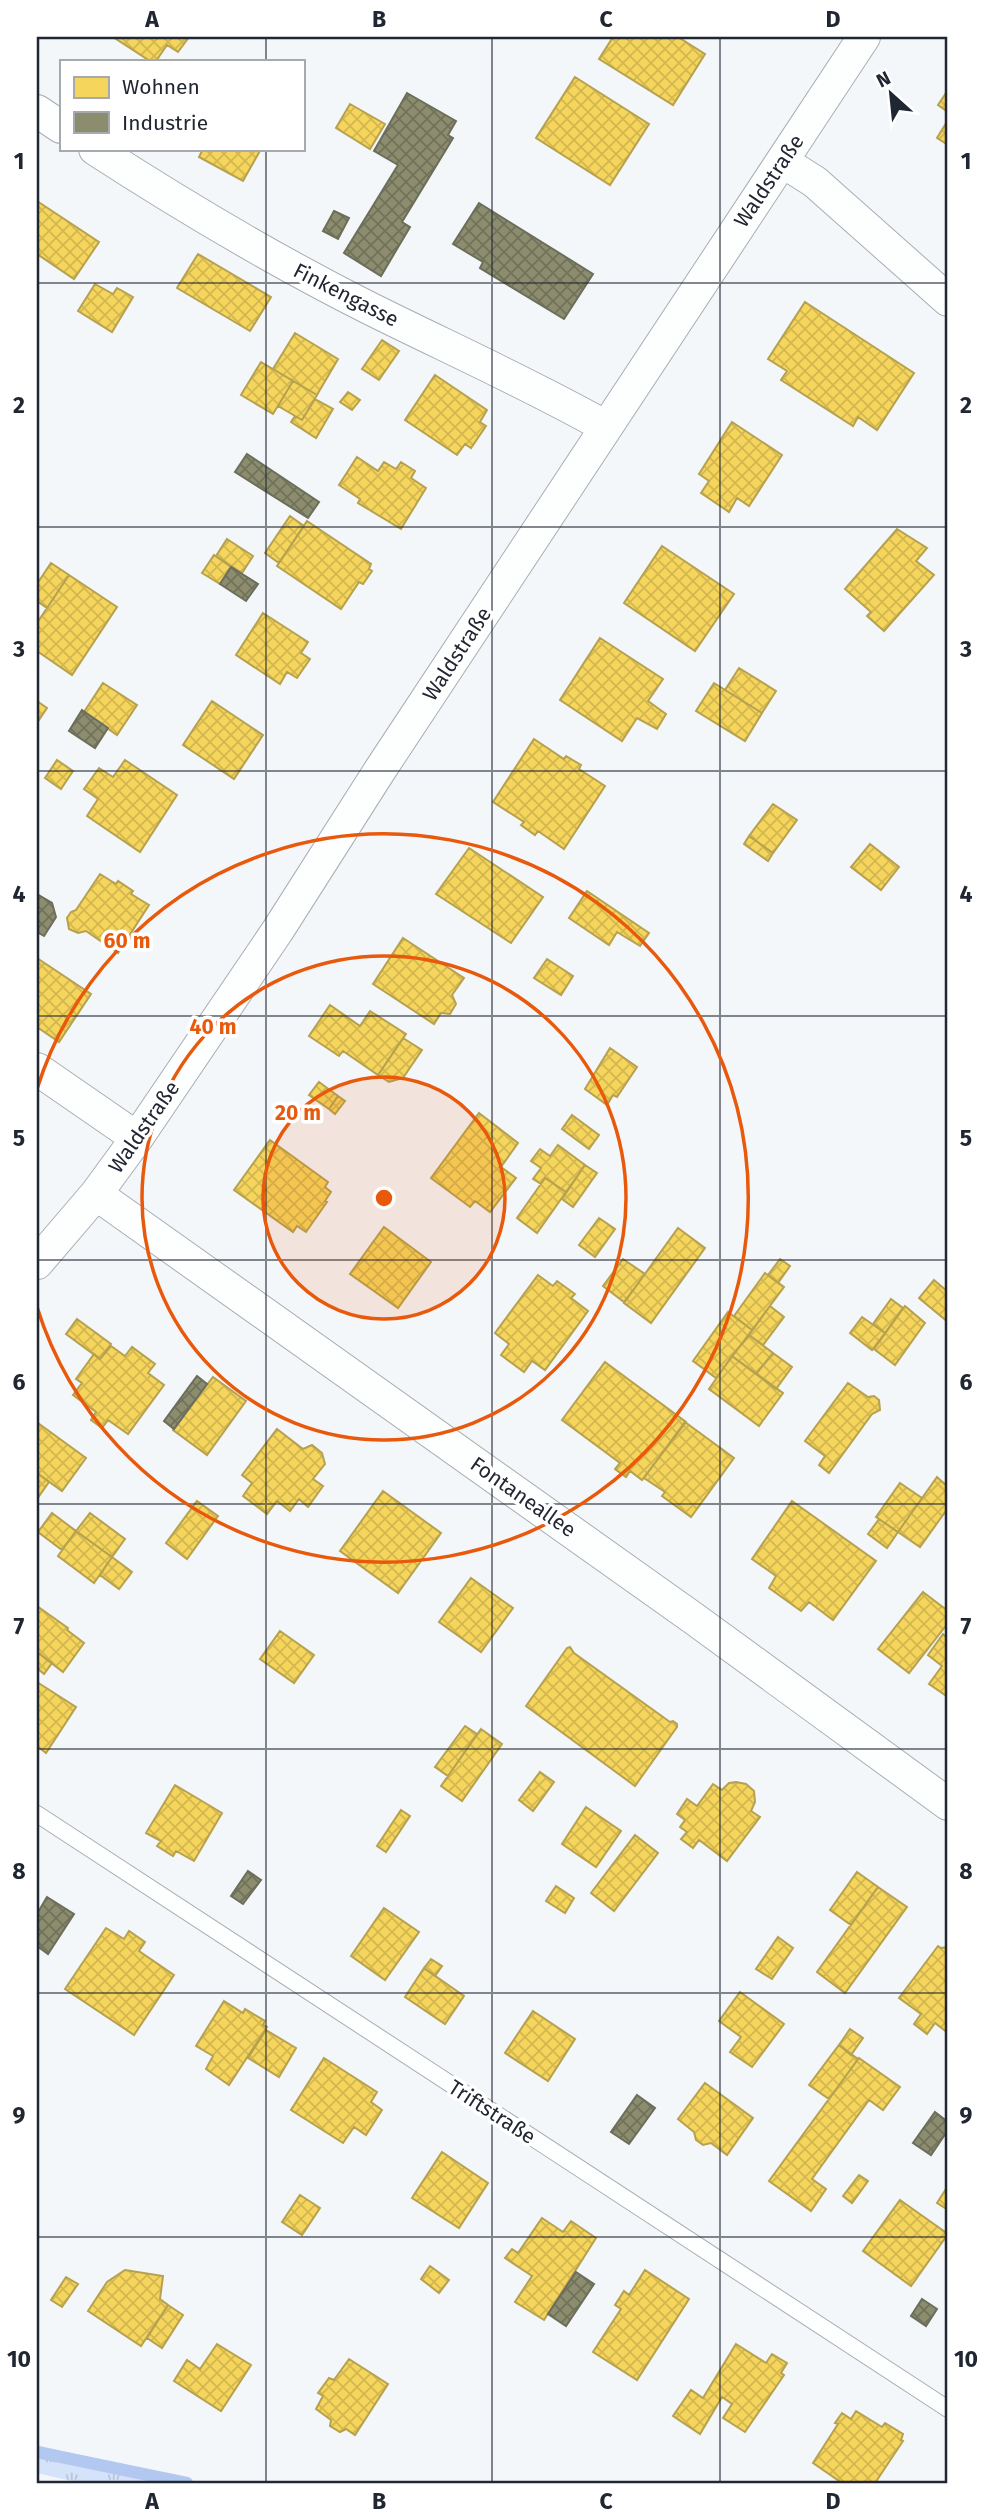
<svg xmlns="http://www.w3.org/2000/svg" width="985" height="2520" font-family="'Fira Sans',sans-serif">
  <defs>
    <pattern id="grass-tufts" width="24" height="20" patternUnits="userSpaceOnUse" patternTransform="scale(1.75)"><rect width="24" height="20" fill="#d5e3fa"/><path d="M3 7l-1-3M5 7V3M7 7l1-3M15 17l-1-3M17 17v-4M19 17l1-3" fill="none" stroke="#b7c3d7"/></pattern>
    <pattern id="homes-cross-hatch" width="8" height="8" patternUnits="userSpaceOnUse" patternTransform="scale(1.75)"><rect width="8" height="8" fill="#f6d55c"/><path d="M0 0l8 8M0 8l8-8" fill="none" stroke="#d3b750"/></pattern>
    <pattern id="industry-cross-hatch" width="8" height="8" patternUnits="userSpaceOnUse" patternTransform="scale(1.75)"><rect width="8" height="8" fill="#8c8c6e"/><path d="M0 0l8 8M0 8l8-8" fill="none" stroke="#72725b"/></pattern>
  </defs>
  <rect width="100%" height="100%" fill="#f4f7fa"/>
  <path fill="url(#grass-tufts)" d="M37,2445l8,2 157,36h-122l-43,-10z"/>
  <path fill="url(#homes-cross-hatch)" stroke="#b6a14f" stroke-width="2" d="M113,37h76l-11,15 -11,-7 -11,16h-6z
    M613,37h65l27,17 -32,51 -74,-46z
    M575,77l74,47 -39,61 -74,-47z
    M948,90v22l-10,-7z
    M350,104l35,20 -15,25 -34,-21z
    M948,120v25l-11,-7z
    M203,149h58l-18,32 -44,-24z
    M37,201l62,41 -25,37 -37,-25z
    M198,254l73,43 -21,34 -73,-43z
    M95,284l18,10 4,-6 16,9 -21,35 -34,-21z
    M805,302l109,71 -37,57 -19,-13 -5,9 -72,-46 6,-9 -19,-12z
    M295,333l43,26 -21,36 -44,-26z
    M382,340l17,11 -20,29 -17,-11z
    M261,362l32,19 -20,33 -32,-19z
    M435,375l52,35 -7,12 6,4 -15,22 -6,-4 -8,11 -52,-35z
    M293,381l24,14 -15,25 -24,-14z
    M348,392l12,8 -8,10 -12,-8z
    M315,399l18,10 -17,29 -25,-16 4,-6 7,4z
    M732,422l50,33 -33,51 -12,-8 -8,14 -28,-19 8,-12 -10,-7z
    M357,457l21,14 6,-9 12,7 5,-7 14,9 -4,7 15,10 -25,41 -43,-26 2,-4 -21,-14z
    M290,516l14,10 -25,37 -14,-10z
    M307,521l64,43 -2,5 3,2 -9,13 -4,-2 -18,27 -64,-43z
    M897,529l30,19 -11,13 18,14 -50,56 -17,-15 4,-4 -26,-23z
    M227,539l26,17 -11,17 -26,-17z
    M662,546l72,48 -39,57 -71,-48z
    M214,555l17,12 -11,17 -18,-11z
    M51,563l18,12 -22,33 -10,-7v-17z
    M69,575l48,32 -45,68 -35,-24v-28z
    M263,613l45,29 -7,11 9,6 -13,19 -10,-6 -7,12 -44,-29z
    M600,638l63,41 -15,22 18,13 -9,15 -20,-11 -15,23 -62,-41z
    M739,668l37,23 -14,22 -37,-23z
    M103,683l34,22 -20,30 -33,-23z
    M714,683l48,30 -17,28 -49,-30z
    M37,701l10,7 -10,15z
    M212,701l51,34 -29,44 -51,-34z
    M534,739l30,20 2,-3 15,9 -2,4 26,17 -41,63 -26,-18 -3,4 -14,-10 3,-3 -31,-20z
    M57,760l16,11 -12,18 -16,-11z
    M125,760l52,35 -37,57 -53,-36 11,-17 -14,-10 15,-21 14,9z
    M773,804l24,16 -24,33 -24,-17z
    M749,836l24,17 -5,8 -24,-17z
    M870,844l29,23 -18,23 -30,-23z
    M469,848l74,49 -32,46 -75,-49z
    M100,874l16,10 2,-3 15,10 -2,3 18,11 -31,48 -32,-22 -8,2 -9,-4 -2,-11 4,-6 5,-2z
    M587,891l62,42 -9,13 -23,-14 -8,13 -40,-27z
    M403,938l61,40 -12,17 4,9 -6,10 -9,-1 -7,11 -61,-40z
    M37,958l54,36 -32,48 -22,-15z
    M547,959l26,17 -12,19 -27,-17z
    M330,1005l30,21 10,-15 36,23 -28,41 -35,-24 -4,5 -30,-20z
    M403,1038l19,12 -19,28 -14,4 -11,-7z
    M610,1048l27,19 -20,30 -4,-2 -6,10 -22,-16z
    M319,1082l19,14 -9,13 -20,-14z
    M338,1096l7,5 -10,13 -6,-5z
    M479,1113l39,30 -17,24 15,11 -26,34 -15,-11 -5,6 -39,-29z
    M572,1115l27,20 -10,14 -27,-20z
    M270,1140l58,42 -3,5 6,5 -6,9 2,1 -21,30 -9,-6 -4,6 -59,-42z
    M558,1145l27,20 -19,27 -21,-14 -4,6 -8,-5 8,-11 -10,-7 9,-12 10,7z
    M585,1165l12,8 -24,34 -11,-8z
    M545,1178l21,14 -29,41 -20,-15z
    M599,1218l16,11 -20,28 -16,-12z
    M384,1227l47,35 -33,46 -48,-34z
    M678,1228l27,20 -54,75 -27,-20z
    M623,1259l22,15 -21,28 -21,-16z
    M780,1259l10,7 -12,17 -10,-8z
    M765,1273l19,14 -32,43 -18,-14z
    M538,1275l15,11 4,-5 18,13 -4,4 17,13 -43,59 -13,-9 -8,11 -23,-17 8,-11 -14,-11z
    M934,1280l14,12v30l-29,-24z
    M891,1299l12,9 -18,25 -12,-9z
    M770,1306l14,11 -21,28 -14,-10z
    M905,1306l20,17 -30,42 -21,-16z
    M728,1312l24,18 -36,48 -23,-17z
    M862,1317l23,16 -13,17 -22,-17z
    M77,1319l34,25 -11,15 -34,-25z
    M749,1335l24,18 -17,21 -24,-18z
    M111,1346l14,10 7,-9 23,17 -7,9 16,12 -36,49 -20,-14 -6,8 -11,-8 5,-8 -23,-17 9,-12 -6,-4 18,-25 6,5z
    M773,1353l19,14 -16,22 -20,-15z
    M732,1356l51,37 -24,33 -50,-37z
    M605,1362l81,60 -44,58 -12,-9 -4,6 -11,-8 5,-6 -58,-43z
    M213,1377l33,24 -39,54 -34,-25z
    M848,1383l20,14 6,-1 5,4 1,10 -8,4 -43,59 -10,-8 6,-9 -20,-15z
    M685,1422l49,36 -43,59 -29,-21 3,-4 -21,-14z
    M38,1423l48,35 -24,33 -25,-18z
    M277,1429l26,20 9,-4 10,8 3,11 -12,15 10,7 -15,21 -9,-8 -9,12 -13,-10 -10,13 -24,-18 9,-13 -10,-8z
    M37,1473l12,9 -12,17z
    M937,1477l11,10v21l-28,39 -22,-15z
    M900,1483l22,15 -24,34 -22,-15z
    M383,1491l58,42 -43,60 -58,-42z
    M197,1501l21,15 -31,43 -21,-16z
    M792,1501l84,60 -43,59 -24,-18 -8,9 -32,-23 7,-12 -24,-17z
    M52,1513l24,18 -14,19 -24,-18z
    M90,1513l35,26 -13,18 -36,-26z
    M879,1519l19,13 -11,16 -19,-14z
    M76,1531l36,26 -18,26 -36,-27z
    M112,1557l20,15 -13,17 -19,-14z
    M471,1578l42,30 -32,44 -42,-30z
    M923,1592l25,19v12l-39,50 -31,-24z
    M37,1606l31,22 -1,2 17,13 -21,29 -26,-20z
    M280,1631l34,24 -20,28 -34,-24z
    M943,1634l3,3 2,-3v63l-19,-13 13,-18 -14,-11z
    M570,1647l4,6 96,69 3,-1 4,3v3l-42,59 -109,-80 41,-58z
    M37,1652l15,11 -8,11 -7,-6z
    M37,1682l39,25 -30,46 -9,-7z
    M465,1726l12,8 -29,42 -13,-9z
    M481,1729l21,15 -40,57 -21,-15z
    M540,1772l14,10 -21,29 -14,-11z
    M736,1782l10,2 8,7 1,11 -4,9 9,6 -33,44 -28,-21 -6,8 -12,-9 6,-7 -7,-5 5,-7 -8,-6 10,-15 10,7 16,-22 9,6 7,-7z
    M175,1785l47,28 -28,48 -18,-10 -3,5 -16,-10 4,-5 -15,-8z
    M586,1807l35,24 -25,36 -34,-23z
    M401,1810l9,6 -24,36 -9,-6z
    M635,1835l23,18 -44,58 -23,-18z
    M857,1872l21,15 -27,38 -21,-15z
    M556,1886l18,12 -9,15 -19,-12z
    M878,1887l29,20 -62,86 -28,-21z
    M384,1908l35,24 -34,48 -34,-24z
    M106,1928l18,11 5,-8 16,11 -6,9 35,24 -40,60 -69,-46z
    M778,1937l15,11 -21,31 -16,-10z
    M938,1946l3,2 7,-1v86l-13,-10 -8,11 -13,-10 7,-10 -22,-16z
    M431,1959l11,7 -7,10 -11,-8z
    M424,1968l40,28 -19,28 -40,-27z
    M740,1992l44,32 -32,43 -22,-15 11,-15 -22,-16z
    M224,2001l19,12 2,-4 20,12 -2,4 4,2 -38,58 -23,-16 7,-13 -17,-10z
    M533,2011l42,28 -27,42 -43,-28z
    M850,2029l13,9 -12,17 -12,-10z
    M266,2030l30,18 -17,29 -31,-19z
    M839,2045l19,14 -29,40 -20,-14z
    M324,2058l53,34 -6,10 11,8 -16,25 -12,-8 -11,16 -52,-33z
    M859,2058l41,29 -17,23 -14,-10 -57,79 14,10 -15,22 -42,-30z
    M705,2083l48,35 -26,37 -16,-12 -8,2 -7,-5 -2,-8 -16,-13z
    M442,2152l46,31 -29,45 -47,-30z
    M859,2175l9,6 -16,22 -9,-7z
    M948,2186v24l-11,-7z
    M300,2195l20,13 -18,27 -20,-13z
    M900,2200l48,34 -37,52 -48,-35z
    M542,2218l21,14 8,-11 25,17 -52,82 -29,-18 17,-26 -27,-18 7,-9 6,4z
    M430,2266l19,14 -10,13 -18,-14z
    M125,2270l38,6 -3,23 8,6 -27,41 -53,-35 19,-29z
    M645,2270l44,29 -52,81 -44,-28 28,-43 -6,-4 9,-14 5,4z
    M66,2277l12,7 -16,23 -11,-7z
    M168,2305l15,10 -21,33 -15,-10z
    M217,2344l34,21 -30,46 -47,-30 13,-21 13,9z
    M736,2344l30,19 6,-9 15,9 -6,10 3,2 -39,57 -22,-14 9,-14 -10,-7 -22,37 -27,-18 18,-26 12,8z
    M349,2359l39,25 -33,51 -9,-6 -6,3 -10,-6 1,-6 -15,-11 7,-13 -5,-3 11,-15 5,2z
    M856,2411l26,16 3,-4 18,11 -2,6 2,1 -28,42h-33l-29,-20 25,-39 -3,-1 7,-10 9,6z"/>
  <path fill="url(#industry-cross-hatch)" stroke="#6c6e5c" stroke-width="2" d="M407,93l49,28 -8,14 5,3 -51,84 8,5 -29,49 -37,-23 54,-88 -24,-14z
    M479,203l114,71 -29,45 -84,-51 3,-6 -30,-18z
    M334,211l15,7 -11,21 -15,-8z
    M247,454l72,48 -11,16 -73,-46z
    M231,567l27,17 -12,17 -26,-17z
    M82,710l26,18 -13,20 -26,-17z
    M37,894l15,9 4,14 -12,19 -7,-4z
    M197,1376l10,8 -33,45 -10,-8z
    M248,1871l13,9 -18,24 -12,-8z
    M47,1897l27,17 -26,40 -11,-8v-32z
    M637,2095l18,13 -26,36 -18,-12z
    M935,2112l13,10v8l-17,25 -18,-12z
    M576,2272l18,12 -28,42 -18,-12z
    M922,2299l15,10 -11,17 -15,-10z"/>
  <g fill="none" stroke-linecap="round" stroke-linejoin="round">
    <path stroke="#b2c8f0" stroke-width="12" d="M37,2452l150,31"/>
    <defs>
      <path id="lane" d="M37,1814l911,595"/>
      <path id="street" d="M37,111l24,16
        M95,149c88,57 179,111 272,158 80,40 161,76 239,120
        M782,161l33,21 133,118
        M37,1069l100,69
        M96,1194l597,424 255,186
        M37,1263l59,-69 41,-56 141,-208 102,-160 484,-733"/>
    </defs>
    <use href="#lane" stroke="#a9adb4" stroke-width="18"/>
    <use href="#street" stroke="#a9adb4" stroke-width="34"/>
    <use href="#lane" stroke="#fdfefe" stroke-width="16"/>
    <use href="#street" stroke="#fdfefe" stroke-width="32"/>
  </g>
  <path fill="none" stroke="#212732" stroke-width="2" stroke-opacity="0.55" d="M266,37v24M492,37v2446M720,37v2446M266,149v2334M37,283h911M37,527h911M37,771h911M37,1016h911M37,1260h911M37,1504h911M37,1749h911M37,1993h911M37,2237h911"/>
  <circle cx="384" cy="1198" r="121" fill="#e8590c" fill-opacity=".12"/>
  <g fill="none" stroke="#e8590c" stroke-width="3.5">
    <circle cx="384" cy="1198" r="121"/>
    <circle cx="384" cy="1198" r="242"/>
    <path d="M37 1089A364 364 0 1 1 37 1307"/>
  </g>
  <g text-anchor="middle" stroke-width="7" stroke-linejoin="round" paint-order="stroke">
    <g font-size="21" fill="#212732" stroke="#fff">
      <text transform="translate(769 181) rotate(-56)" y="7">Waldstraße</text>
      <text transform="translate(346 295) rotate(27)" y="7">Finkengasse</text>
      <text transform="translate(457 654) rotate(-57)" y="7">Waldstraße</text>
      <text transform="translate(144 1127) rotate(-55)" y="7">Waldstraße</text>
      <text transform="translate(523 1497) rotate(35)" y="7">Fontaneallee</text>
      <text transform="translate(492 2112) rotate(33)" y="7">Triftstraße</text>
    </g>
  </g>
  <circle cx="384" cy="1198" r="10" fill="#e8590c" stroke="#fff" stroke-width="3.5"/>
  <g font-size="21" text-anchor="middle" font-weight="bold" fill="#e8590c" stroke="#fff" stroke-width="7" stroke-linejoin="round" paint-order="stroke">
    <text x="127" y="948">60 m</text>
    <text x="213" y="1034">40 m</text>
    <text x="298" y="1120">20 m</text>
  </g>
  <rect width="985" height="2520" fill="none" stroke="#ffffff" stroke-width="77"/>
  <rect x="60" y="60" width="245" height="91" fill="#ffffff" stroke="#a6a9ad" stroke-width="2"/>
  <rect x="74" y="77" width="35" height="21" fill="#f6d55c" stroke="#a6a9ad" stroke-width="2"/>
  <text x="122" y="94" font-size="21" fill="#212732">Wohnen</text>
  <rect x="74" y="112" width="35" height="21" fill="#8c8c6e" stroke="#a6a9ad" stroke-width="2"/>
  <text x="122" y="130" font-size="21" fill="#212732">Industrie</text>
  <g transform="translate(891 94) rotate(333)" stroke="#ffffff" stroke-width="5" paint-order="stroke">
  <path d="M0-5L12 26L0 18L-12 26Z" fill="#212732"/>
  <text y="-10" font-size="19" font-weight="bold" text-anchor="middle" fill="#212732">N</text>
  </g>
  <rect x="38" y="38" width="908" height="2444" fill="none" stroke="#212732" stroke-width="2.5"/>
  <g font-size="23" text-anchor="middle" font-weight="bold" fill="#212732">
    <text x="152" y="27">A</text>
    <text x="379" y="27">B</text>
    <text x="606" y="27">C</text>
    <text x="833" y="27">D</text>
    <text x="19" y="169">1</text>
    <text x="966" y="169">1</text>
    <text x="19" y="413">2</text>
    <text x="966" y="413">2</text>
    <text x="19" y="657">3</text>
    <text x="966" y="657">3</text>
    <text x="19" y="902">4</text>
    <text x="966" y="902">4</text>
    <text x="19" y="1146">5</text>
    <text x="966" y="1146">5</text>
    <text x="19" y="1390">6</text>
    <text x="966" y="1390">6</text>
    <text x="19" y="1634">7</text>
    <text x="966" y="1634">7</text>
    <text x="19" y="1879">8</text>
    <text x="966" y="1879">8</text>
    <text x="19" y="2123">9</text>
    <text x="966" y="2123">9</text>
    <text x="19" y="2367">10</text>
    <text x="966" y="2367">10</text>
    <text x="152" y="2509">A</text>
    <text x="379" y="2509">B</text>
    <text x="606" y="2509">C</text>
    <text x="833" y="2509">D</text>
  </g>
</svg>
